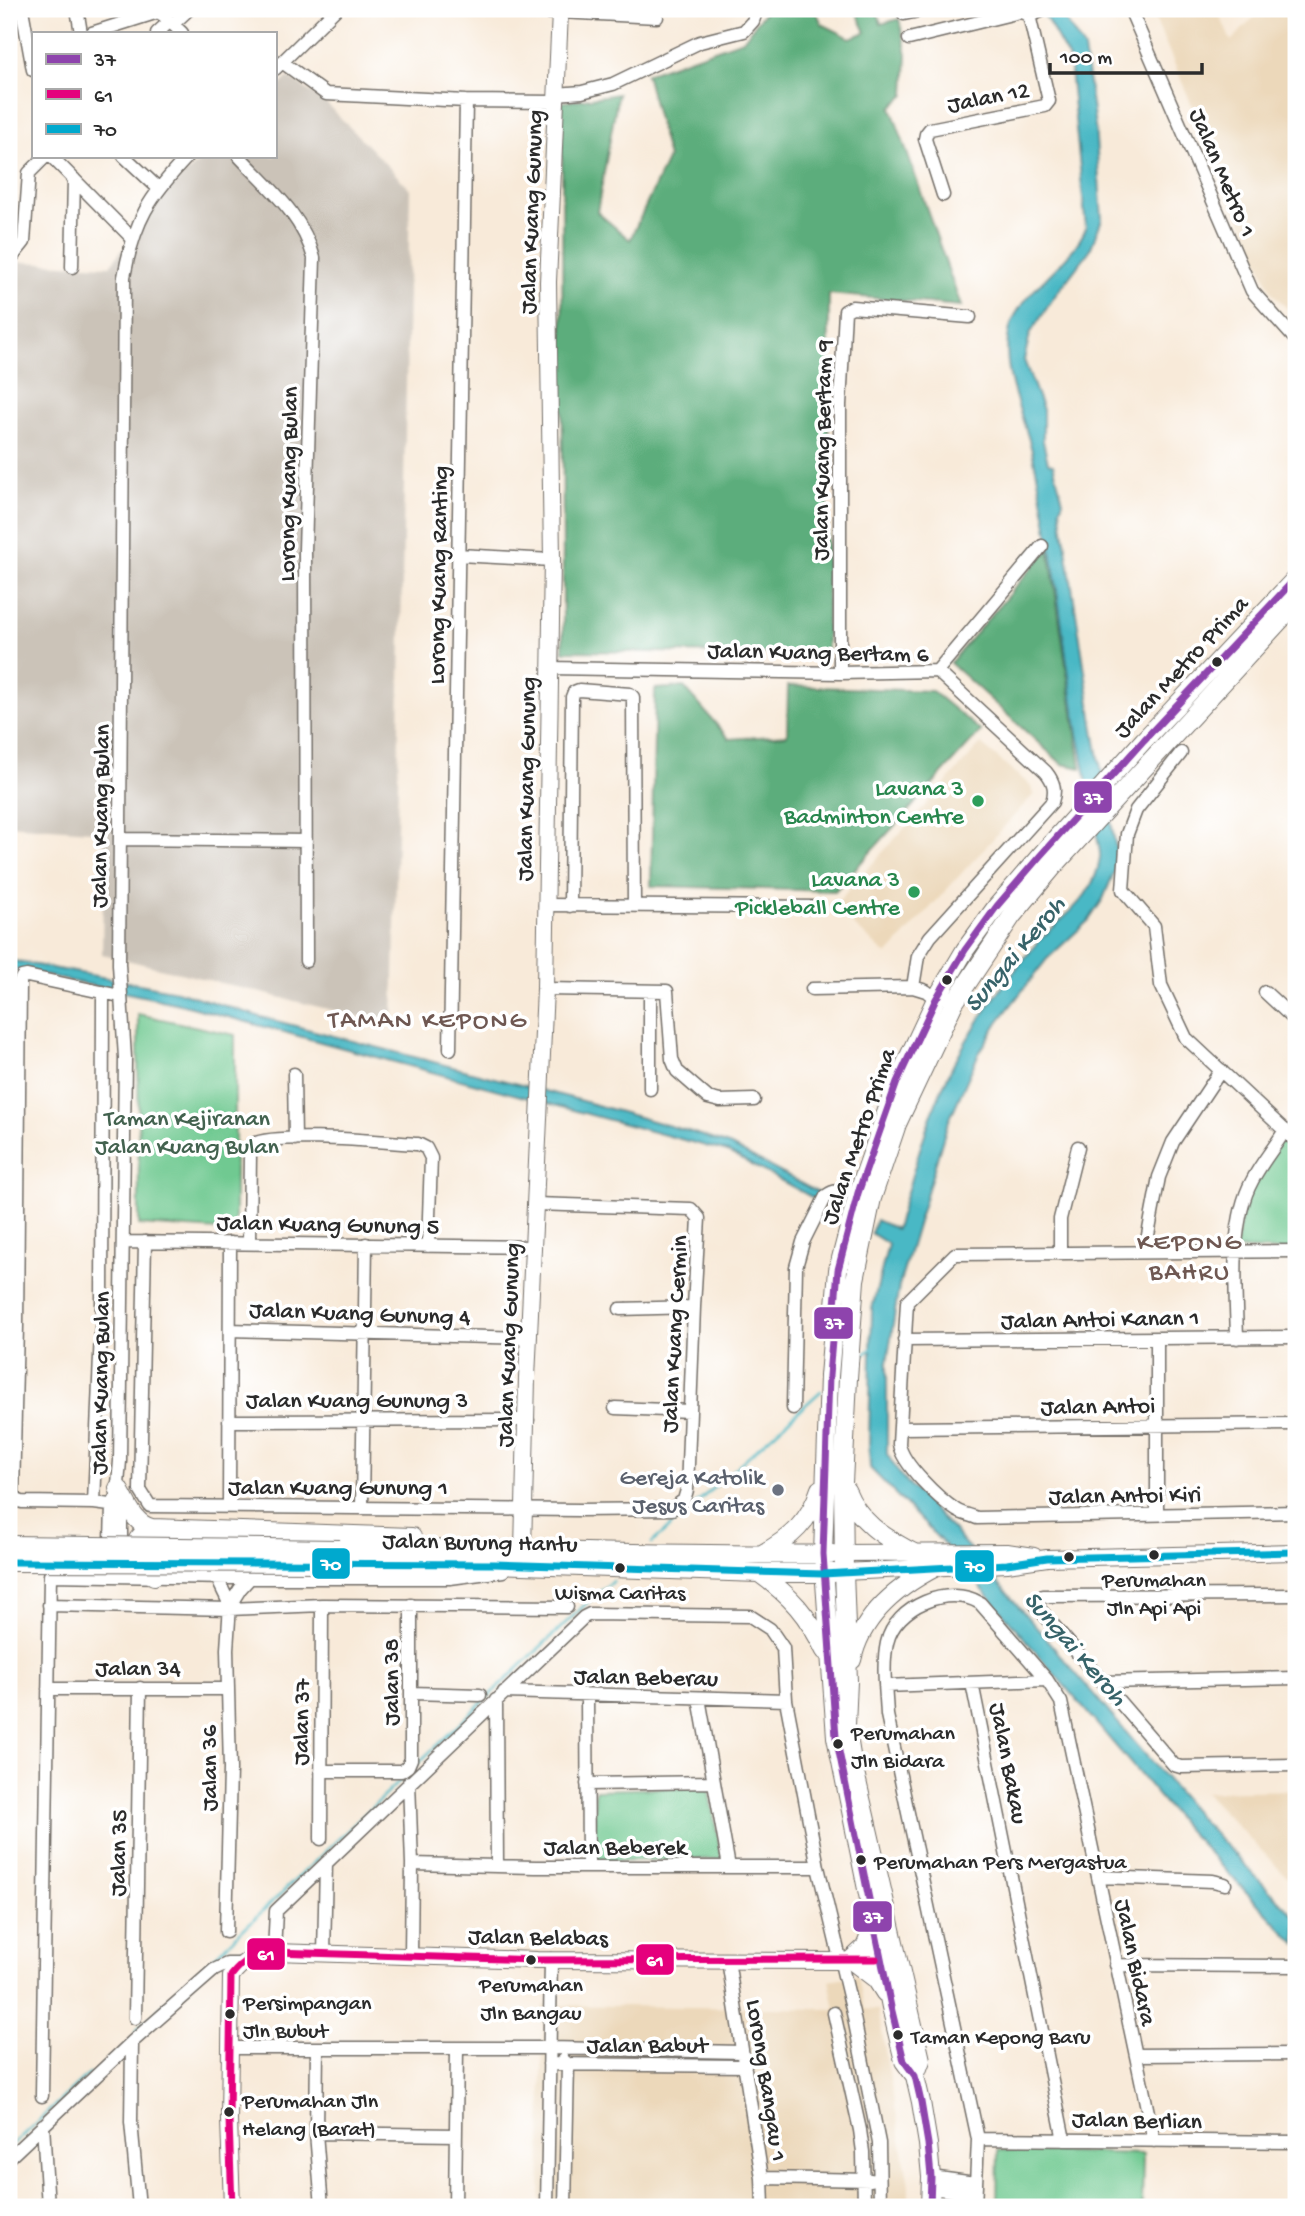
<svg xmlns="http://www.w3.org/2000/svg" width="1305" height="2216" font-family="'Gochi Hand',sans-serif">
  <rect width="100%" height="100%" fill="#fff"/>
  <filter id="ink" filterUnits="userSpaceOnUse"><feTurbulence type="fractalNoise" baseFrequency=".0143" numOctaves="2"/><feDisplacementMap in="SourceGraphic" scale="14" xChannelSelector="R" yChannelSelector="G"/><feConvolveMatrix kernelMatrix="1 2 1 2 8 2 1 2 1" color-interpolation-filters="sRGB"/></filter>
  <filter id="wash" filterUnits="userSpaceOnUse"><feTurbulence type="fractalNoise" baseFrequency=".00686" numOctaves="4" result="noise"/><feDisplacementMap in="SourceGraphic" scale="28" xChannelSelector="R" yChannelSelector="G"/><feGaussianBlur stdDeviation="1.57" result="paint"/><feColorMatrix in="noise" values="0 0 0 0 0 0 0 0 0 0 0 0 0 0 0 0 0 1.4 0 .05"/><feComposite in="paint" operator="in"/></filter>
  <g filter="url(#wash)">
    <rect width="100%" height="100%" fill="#f8ead9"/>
    <path fill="#ecd8ba" d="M1151,9h66l14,32 31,-32h34v308l-24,-24z
      M981,744l50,42 3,8 -147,161 -54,-48z
      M1296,1790v96l-92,-94z
      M858,1975l6,34 14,1 31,175v22h-369l3,-202 292,4 -6,-29z"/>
    <path fill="#cbc3b8" d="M288,77l36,24 86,88 -17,836 -291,-71 2,-122 -95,-7v-532l7,-1 3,-30 91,4 46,-64 49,-46h70v-66z"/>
    <path fill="#6fc991" stroke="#4d7a5e" stroke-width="2" d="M138,1014l97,21v196l-96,-6z
      M1279,1139l17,13v99l-61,-2 11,-53z
      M708,1787l14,72 -129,2 2,-71z
      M998,2150l145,4 -1,53h-145z"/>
    <path fill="#5bad7b" stroke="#436c53" stroke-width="2" d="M767,9h48l7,15 28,14 16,-6 -11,-23h22l4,15 18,-5 8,35 -2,41 -14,12 70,199 -132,-12 -2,360 -264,-3 -1,-549 56,-8 -21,118 33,28 38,-82 -22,-84 97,-34z
      M1049,548l32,220 -19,-4 -112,-101z
      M788,686l144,5 49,40 -146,160 -184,-5 4,-197 29,-2 45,52 58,-4z"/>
    <path fill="#4ab8c5" stroke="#3a7278" stroke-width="2" d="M1041,9h17l26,40 11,77 7,93 -12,31 -36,47 -24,37 -6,26 19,50v31l5,22 5,1 10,37 -3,8 35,227 22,118 -2,16 -12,29 -14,21 -42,39 -49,63 -20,33 -31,70 -48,161 -12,77v91l14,22 53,55 249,291 93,96v26l-108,-113 -244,-287 -74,-76 -1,-24 3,-135 16,-65 -17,-11 5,-13 20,9c15,-49 28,-101 49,-147 22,-49 52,-91 87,-133 24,-30 62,-46 68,-91 1,-9 -4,-22 -5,-32 -6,-31 -11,-62 -17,-92 -16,-95 -24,-190 -46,-283 -9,-39 -33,-82 -22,-123 11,-38 60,-62 76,-100l-17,-169z
      M9,960l168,31 84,26 314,82 116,33 40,14 88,47 -4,6 -87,-47 -548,-148 -171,-36z"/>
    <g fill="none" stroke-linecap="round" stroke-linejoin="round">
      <path stroke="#4ab8c5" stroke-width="2.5" d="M856,1362l16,-14
        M652,1543l169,-152
        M414,1767l176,-167 23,-19
        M135,2032l272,-258
        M9,2148l80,-74"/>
    </g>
  </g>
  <g filter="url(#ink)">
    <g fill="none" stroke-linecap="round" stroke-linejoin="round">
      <defs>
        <path id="minor" d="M22,9l11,61
          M77,9l4,24
          M561,9l-1,3 97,5
          M1130,9l122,282 44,49
          M1023,13l11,1 12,-5
          M904,14l24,-5
          M173,24l16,-15
          M92,33l66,-21 5,3 19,18
          M157,33l13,-12
          M909,39l111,-27
          M282,62l44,32 140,7 90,1
          M275,69l61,-60
          M556,94l26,-2 31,-8 87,-42 44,-11 9,-10 4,-12
          M51,156l81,82
          M124,156l34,32
          M239,156c30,32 63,58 75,102l-9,292 1,411
          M943,195l-18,-56 1,-5 4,-5 115,-23 4,-5 -20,-86
          M12,257l12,-15 5,-69 17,-17
          M72,267l2,-88
          M459,555l93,5
          M550,668l290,5 97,-2 109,101c8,10 10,18 6,30l-122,135 -12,19 -5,31
          M937,671l105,-125
          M840,673v-268l5,-94 7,-4 118,10
          M1181,753l-45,57 -9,24 -4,56 31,36 7,59 25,53 110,103
          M120,839l186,2
          M545,905l273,2
          M570,906l2,-209 2,-5 5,-2 51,4 3,3 1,209
          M545,989l122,2 5,68 5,12 31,27 12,3 34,-1
          M812,989l101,-2 13,4 10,8
          M1265,992l31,29
          M450,1049l16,-948
          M294,1074l1,65
          M650,1089v-98
          M123,1242l410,5
          M145,1242l-5,248 10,16 430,4 92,-1 12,-9 3,-10 7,-183 5,-89 -8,-9 -156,-5
          M249,1243l1,-91 3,-8c25,-12 131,-2 165,0l8,4 5,10 -3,88
          M1145,1251l14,-74 14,-35 48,-72
          M1296,1251l-341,3 -48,48 -8,142c3,20 40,55 57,66 6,4 14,5 21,8l319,-6
          M1060,1252v-33l18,-72
          M620,1309l74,-2
          M230,1330l300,8
          M1237,1338c-1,-47 -8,-115 15,-157 9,-18 23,-34 33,-51
          M904,1340l392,-3
          M615,1408l75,3
          M793,1408l3,-141 7,-25 23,-46c10,-8 19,-5 32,-3
          M229,1421l299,-1
          M900,1428l396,-4
          M118,1499l3,7v47
          M94,1503l8,-196 1,-315
          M118,1506l-24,-3 -72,-1 -5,-2 -4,-7 4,-167 3,-345 2,-4 5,-1 93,20
          M229,1506l1,-263
          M362,1507l4,-263
          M1157,1513v-174
          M110,1575l2,-69 5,-10 3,-35 5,-403 -6,-94 5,-687c10,-56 25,-80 64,-121
          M217,1578l13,27 -3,44 3,120 -4,163
          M1296,1595l-253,1 -7,9 138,160 7,2 115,-2
          M49,1605l181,4 92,-4 245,2
          M230,1605l10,-16 10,-11
          M1102,1682l194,-4
          M972,1683l92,457
          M885,1686l162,-6
          M48,1689h180
          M504,1692l282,8
          M412,1693l68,2
          M587,1696l1,171
          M699,1698l30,169
          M496,1700l1,166
          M321,1771h80l7,-5 3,-7v-154
          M409,1782l3,82 -1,92
          M587,1784l127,-2
          M321,1839l1,-234
          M412,1864l124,3h282
          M1098,1877l115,4 12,3
          M274,1952l2,-41 308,-294 6,-3 160,2 20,13 13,19 3,52 32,167 35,146 26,130 1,64
          M324,1954l2,-91
          M728,1960l34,218 1,29
          M1116,1965l180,1
          M834,2013l26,117 3,22 1,55
          M135,2018l5,-330
          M132,2042l-1,80 8,85
          M229,2048h321l192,4
          M317,2048l-1,85 6,74
          M1136,2055l160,-1
          M563,2060l5,4 -3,143
          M549,2064l196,2
          M42,2096l8,-521 180,3h220l53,-7
          M43,2125l5,82
          M316,2133l140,2
          M978,2139l318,3
          M9,2158l123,-116 82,-72 13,-6h13
          M931,2177l44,6
          M762,2178l109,2
          M931,2188l44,6
          M455,2207l2,-158
          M547,2207l4,-248
          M975,2207l3,-68 -91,-424c-1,-24 -5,-48 0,-72 8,-37 62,-59 93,-40l67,77 14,22 93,439"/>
        <path id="tertiary" d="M519,9l41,3 -12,270 4,278 -7,429 -18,389 -4,172
          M843,1553l164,-1 27,4
          M844,1572l163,-8 40,-6 249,-6
          M232,2207l-3,-87 2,-144c13,-17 23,-20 43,-24l263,8 302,1 42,-3"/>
        <path id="secondary" d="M118,1488c10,15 15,36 34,40l260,9
          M846,1490c13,32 36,46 66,62
          M152,1528c-14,6 -25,23 -12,37 3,4 9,8 14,11
          M340,1549c164,-2 329,8 493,5
          M762,1554c29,-16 48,-33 58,-65
          M341,1563l153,1 265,9h75
          M759,1573c32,23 49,42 66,78
          M852,1660c9,-44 45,-73 84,-93
          M874,1926l-9,21 -14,13 25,19 9,14
          M915,2076l6,-16 -70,-305 -5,-30 2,-44 -4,-109 -1,-89 5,-105 7,-98 17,-82 25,-74 57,-121 58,-87 41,-49 243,-264
          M930,2207l1,-30 -3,-33 -7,-42 -6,-26 -11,-15 -13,-54 -55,-270 -13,-183 6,-178 9,-106 20,-77 39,-111 39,-83 29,-49 32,-44 43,-50 104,-116 152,-162"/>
      </defs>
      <use href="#minor" stroke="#736e68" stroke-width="15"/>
      <use href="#tertiary" stroke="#736e68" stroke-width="18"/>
      <use href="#secondary" stroke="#736e68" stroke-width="20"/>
      <use href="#minor" stroke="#fff" stroke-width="12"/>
      <use href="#tertiary" stroke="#fff" stroke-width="16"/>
      <use href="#secondary" stroke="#fff" stroke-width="18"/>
      <defs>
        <path id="secondary-bridge" d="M9,1545l331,4
          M9,1562l332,1"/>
      </defs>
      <use href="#secondary-bridge" stroke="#736e68" stroke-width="20" stroke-linecap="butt"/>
      <use href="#secondary-bridge" stroke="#fff" stroke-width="18"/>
      <defs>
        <path id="bus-1" d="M930,2207l1,-30 -3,-33 -7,-42 -6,-26 -11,-15 -13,-54 -55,-270 -13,-183 6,-178 9,-106 20,-77 39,-111 39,-83 29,-49 32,-44 43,-50 104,-116 152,-162"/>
        <path id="bus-2" d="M232,2207l-3,-87 2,-144c13,-17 23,-20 43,-24l263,8 339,-1"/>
        <path id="bus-3" d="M9,1562l485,2 329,10 184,-10 40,-6 249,-6"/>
      </defs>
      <use href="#bus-1" stroke="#fff" stroke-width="12"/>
      <use href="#bus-2" stroke="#fff" stroke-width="12"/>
      <use href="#bus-3" stroke="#fff" stroke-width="12"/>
      <use href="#bus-1" stroke="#8e44ad" stroke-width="7"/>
      <use href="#bus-2" stroke="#e5007d" stroke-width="7"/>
      <use href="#bus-3" stroke="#00a9ce" stroke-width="7"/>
    </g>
  </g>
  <g fill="#2b2b2b" stroke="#fff" stroke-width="2.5">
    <circle cx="1217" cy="662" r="6"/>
    <circle cx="947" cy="980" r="6"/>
    <circle cx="1154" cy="1555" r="6"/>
    <circle cx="1069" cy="1557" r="6"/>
    <circle cx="620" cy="1568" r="6"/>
    <circle cx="838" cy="1744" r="6"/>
    <circle cx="861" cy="1860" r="6"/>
    <circle cx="531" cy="1960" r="6"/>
    <circle cx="230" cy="2014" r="6"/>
    <circle cx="898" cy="2035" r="6"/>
    <circle cx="229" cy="2112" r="6"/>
  </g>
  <g fill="#2e9e5b" stroke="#fff" stroke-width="2.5">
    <circle cx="978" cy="801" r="7"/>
    <circle cx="914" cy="892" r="7"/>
  </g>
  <circle fill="#6b7280" stroke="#fff" stroke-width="2.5" cx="778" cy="1490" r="7"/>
  <g text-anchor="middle" stroke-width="7" stroke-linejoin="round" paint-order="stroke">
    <g font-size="22" fill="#2b2b2b" stroke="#fff" text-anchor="start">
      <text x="1154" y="1586" text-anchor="middle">Perumahan<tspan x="1154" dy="28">Jln Api Api</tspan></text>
      <text x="620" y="1599" text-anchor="middle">Wisma Caritas</text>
      <text x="851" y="1739">Perumahan<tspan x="851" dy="28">Jln Bidara</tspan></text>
      <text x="874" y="1868">Perumahan Pers Mergastua</text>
      <text x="531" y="1991" text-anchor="middle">Perumahan<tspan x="531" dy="28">Jln Bangau</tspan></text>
      <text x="243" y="2009">Persimpangan<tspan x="243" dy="28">Jln Bubut</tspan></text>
      <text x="911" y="2043">Taman Kepong Baru</text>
      <text x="242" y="2107">Perumahan Jln<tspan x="242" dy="28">Helang (Barat)</tspan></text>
    </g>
    <g font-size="24" fill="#2b2b2b" stroke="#fff">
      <text transform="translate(988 96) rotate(-11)" y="8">Jalan 12</text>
      <text transform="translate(1224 172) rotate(67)" y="8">Jalan Metro 1</text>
      <text transform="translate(530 212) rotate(-88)" y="8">Jalan Kuang Gunung</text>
      <text transform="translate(821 450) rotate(-89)" y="8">Jalan Kuang Bertam 9</text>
      <text transform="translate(287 484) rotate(-89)" y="8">Lorong Kuang Bulan</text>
      <text transform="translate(437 575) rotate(-89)" y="8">Lorong Kuang Ranting</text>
      <text transform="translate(818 651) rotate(1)" y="8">Jalan Kuang Bertam 6</text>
      <text transform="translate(1180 666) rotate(-47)" y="8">Jalan Metro Prima</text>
      <text transform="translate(525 779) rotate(-89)" y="8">Jalan Kuang Gunung</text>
      <text transform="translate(99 816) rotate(-89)" y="8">Jalan Kuang Bulan</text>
      <text transform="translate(857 1136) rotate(-71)" y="8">Jalan Metro Prima</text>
      <text transform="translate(328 1223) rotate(1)" y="8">Jalan Kuang Gunung 5</text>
      <text transform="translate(360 1312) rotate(2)" y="8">Jalan Kuang Gunung 4</text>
      <text transform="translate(1100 1318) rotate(-1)" y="8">Jalan Antoi Kanan 1</text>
      <text transform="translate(673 1334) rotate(-87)" y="8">Jalan Kuang Cermin</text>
      <text transform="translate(507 1345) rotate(-88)" y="8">Jalan Kuang Gunung</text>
      <text transform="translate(99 1383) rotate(-89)" y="8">Jalan Kuang Bulan</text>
      <text x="357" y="1407">Jalan Kuang Gunung 3</text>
      <text transform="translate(1098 1405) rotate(-1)" y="8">Jalan Antoi</text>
      <text x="338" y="1494">Jalan Kuang Gunung 1</text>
      <text transform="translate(1125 1494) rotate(-1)" y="8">Jalan Antoi Kiri</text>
      <text transform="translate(480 1541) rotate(1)" y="8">Jalan Burung Hantu</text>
      <text x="138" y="1675">Jalan 34</text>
      <text transform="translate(646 1676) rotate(1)" y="8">Jalan Beberau</text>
      <text transform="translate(390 1682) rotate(-90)" y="8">Jalan 38</text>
      <text transform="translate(300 1722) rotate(-89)" y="8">Jalan 37</text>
      <text transform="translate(1010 1763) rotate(79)" y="8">Jalan Bakau</text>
      <text transform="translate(208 1768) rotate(-90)" y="8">Jalan 36</text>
      <text x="615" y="1854">Jalan Beberek</text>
      <text transform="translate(117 1853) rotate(-89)" y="8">Jalan 35</text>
      <text transform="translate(538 1936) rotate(1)" y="8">Jalan Belabas</text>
      <text transform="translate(1137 1962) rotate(78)" y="8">Jalan Bidara</text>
      <text x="647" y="2052">Jalan Babut</text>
      <text transform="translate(768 2080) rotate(81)" y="8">Lorong Bangau 1</text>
      <text transform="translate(1137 2119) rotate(1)" y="8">Jalan Berlian</text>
    </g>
    <g font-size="24" fill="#27864d" stroke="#fff" text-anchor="end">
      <text x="964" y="795">Lavana 3<tspan x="964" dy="28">Badminton Centre</tspan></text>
      <text x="900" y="886">Lavana 3<tspan x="900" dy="28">Pickleball Centre</tspan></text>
    </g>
    <g font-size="24" fill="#43624f" stroke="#fff">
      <text x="187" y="1125">Taman Kejiranan<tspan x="187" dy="28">Jalan Kuang Bulan</tspan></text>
    </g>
    <g font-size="24" fill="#5b616d" stroke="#fff" text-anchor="end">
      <text x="764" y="1484">Gereja Katolik<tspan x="764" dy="28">Jesus Caritas</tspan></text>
    </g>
    <g font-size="26" font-style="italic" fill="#376369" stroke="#fff">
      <text transform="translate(1013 953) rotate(-50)" y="9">Sungai Keroh</text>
      <text transform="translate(1077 1647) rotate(49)" y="9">Sungai Keroh</text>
    </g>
    <g font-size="26" letter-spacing="2" fill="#6f5852" stroke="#fff">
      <text x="428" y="1027">TAMAN KEPONG</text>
      <text x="1190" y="1249">KEPONG<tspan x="1190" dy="30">BAHRU</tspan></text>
    </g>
  </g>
  <g stroke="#fff" stroke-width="2.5">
    <rect x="1073" y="780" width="40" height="34" rx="7" fill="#8e44ad"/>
    <rect x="813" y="1306" width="41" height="34" rx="7" fill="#8e44ad"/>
    <rect x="311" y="1547" width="40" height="33" rx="7" fill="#00a9ce"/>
    <rect x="954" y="1549" width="41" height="34" rx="7" fill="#00a9ce"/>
    <rect x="852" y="1900" width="41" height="33" rx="7" fill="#8e44ad"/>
    <rect x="246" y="1937" width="40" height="34" rx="7" fill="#e5007d"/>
    <rect x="635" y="1943" width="40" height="33" rx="7" fill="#e5007d"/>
  </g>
  <g font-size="19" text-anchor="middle" font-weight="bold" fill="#fff">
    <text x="1093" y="804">37</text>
    <text x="834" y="1329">37</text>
    <text x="331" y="1570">70</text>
    <text x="975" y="1572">70</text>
    <text x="873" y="1923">37</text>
    <text x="266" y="1960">61</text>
    <text x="655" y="1966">61</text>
  </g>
  <rect width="1305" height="2216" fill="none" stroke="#fff" stroke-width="35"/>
  <rect x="32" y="32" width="245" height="126" fill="#ffffff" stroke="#aaaaaa" stroke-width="2"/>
  <rect x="46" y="54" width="35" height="10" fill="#8e44ad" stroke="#aaaaaa" stroke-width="2"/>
  <text x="94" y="66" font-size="21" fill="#2b2b2b">37</text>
  <rect x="46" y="89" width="35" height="10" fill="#e5007d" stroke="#aaaaaa" stroke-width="2"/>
  <text x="94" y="102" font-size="21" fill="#2b2b2b">61</text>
  <rect x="46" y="124" width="35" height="10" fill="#00a9ce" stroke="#aaaaaa" stroke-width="2"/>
  <text x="94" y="136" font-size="21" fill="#2b2b2b">70</text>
  <path d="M1050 63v10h152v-10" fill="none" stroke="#2b2b2b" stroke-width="3.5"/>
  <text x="1060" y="63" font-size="21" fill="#2b2b2b" stroke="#ffffff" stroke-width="5" paint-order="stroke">100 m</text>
</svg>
